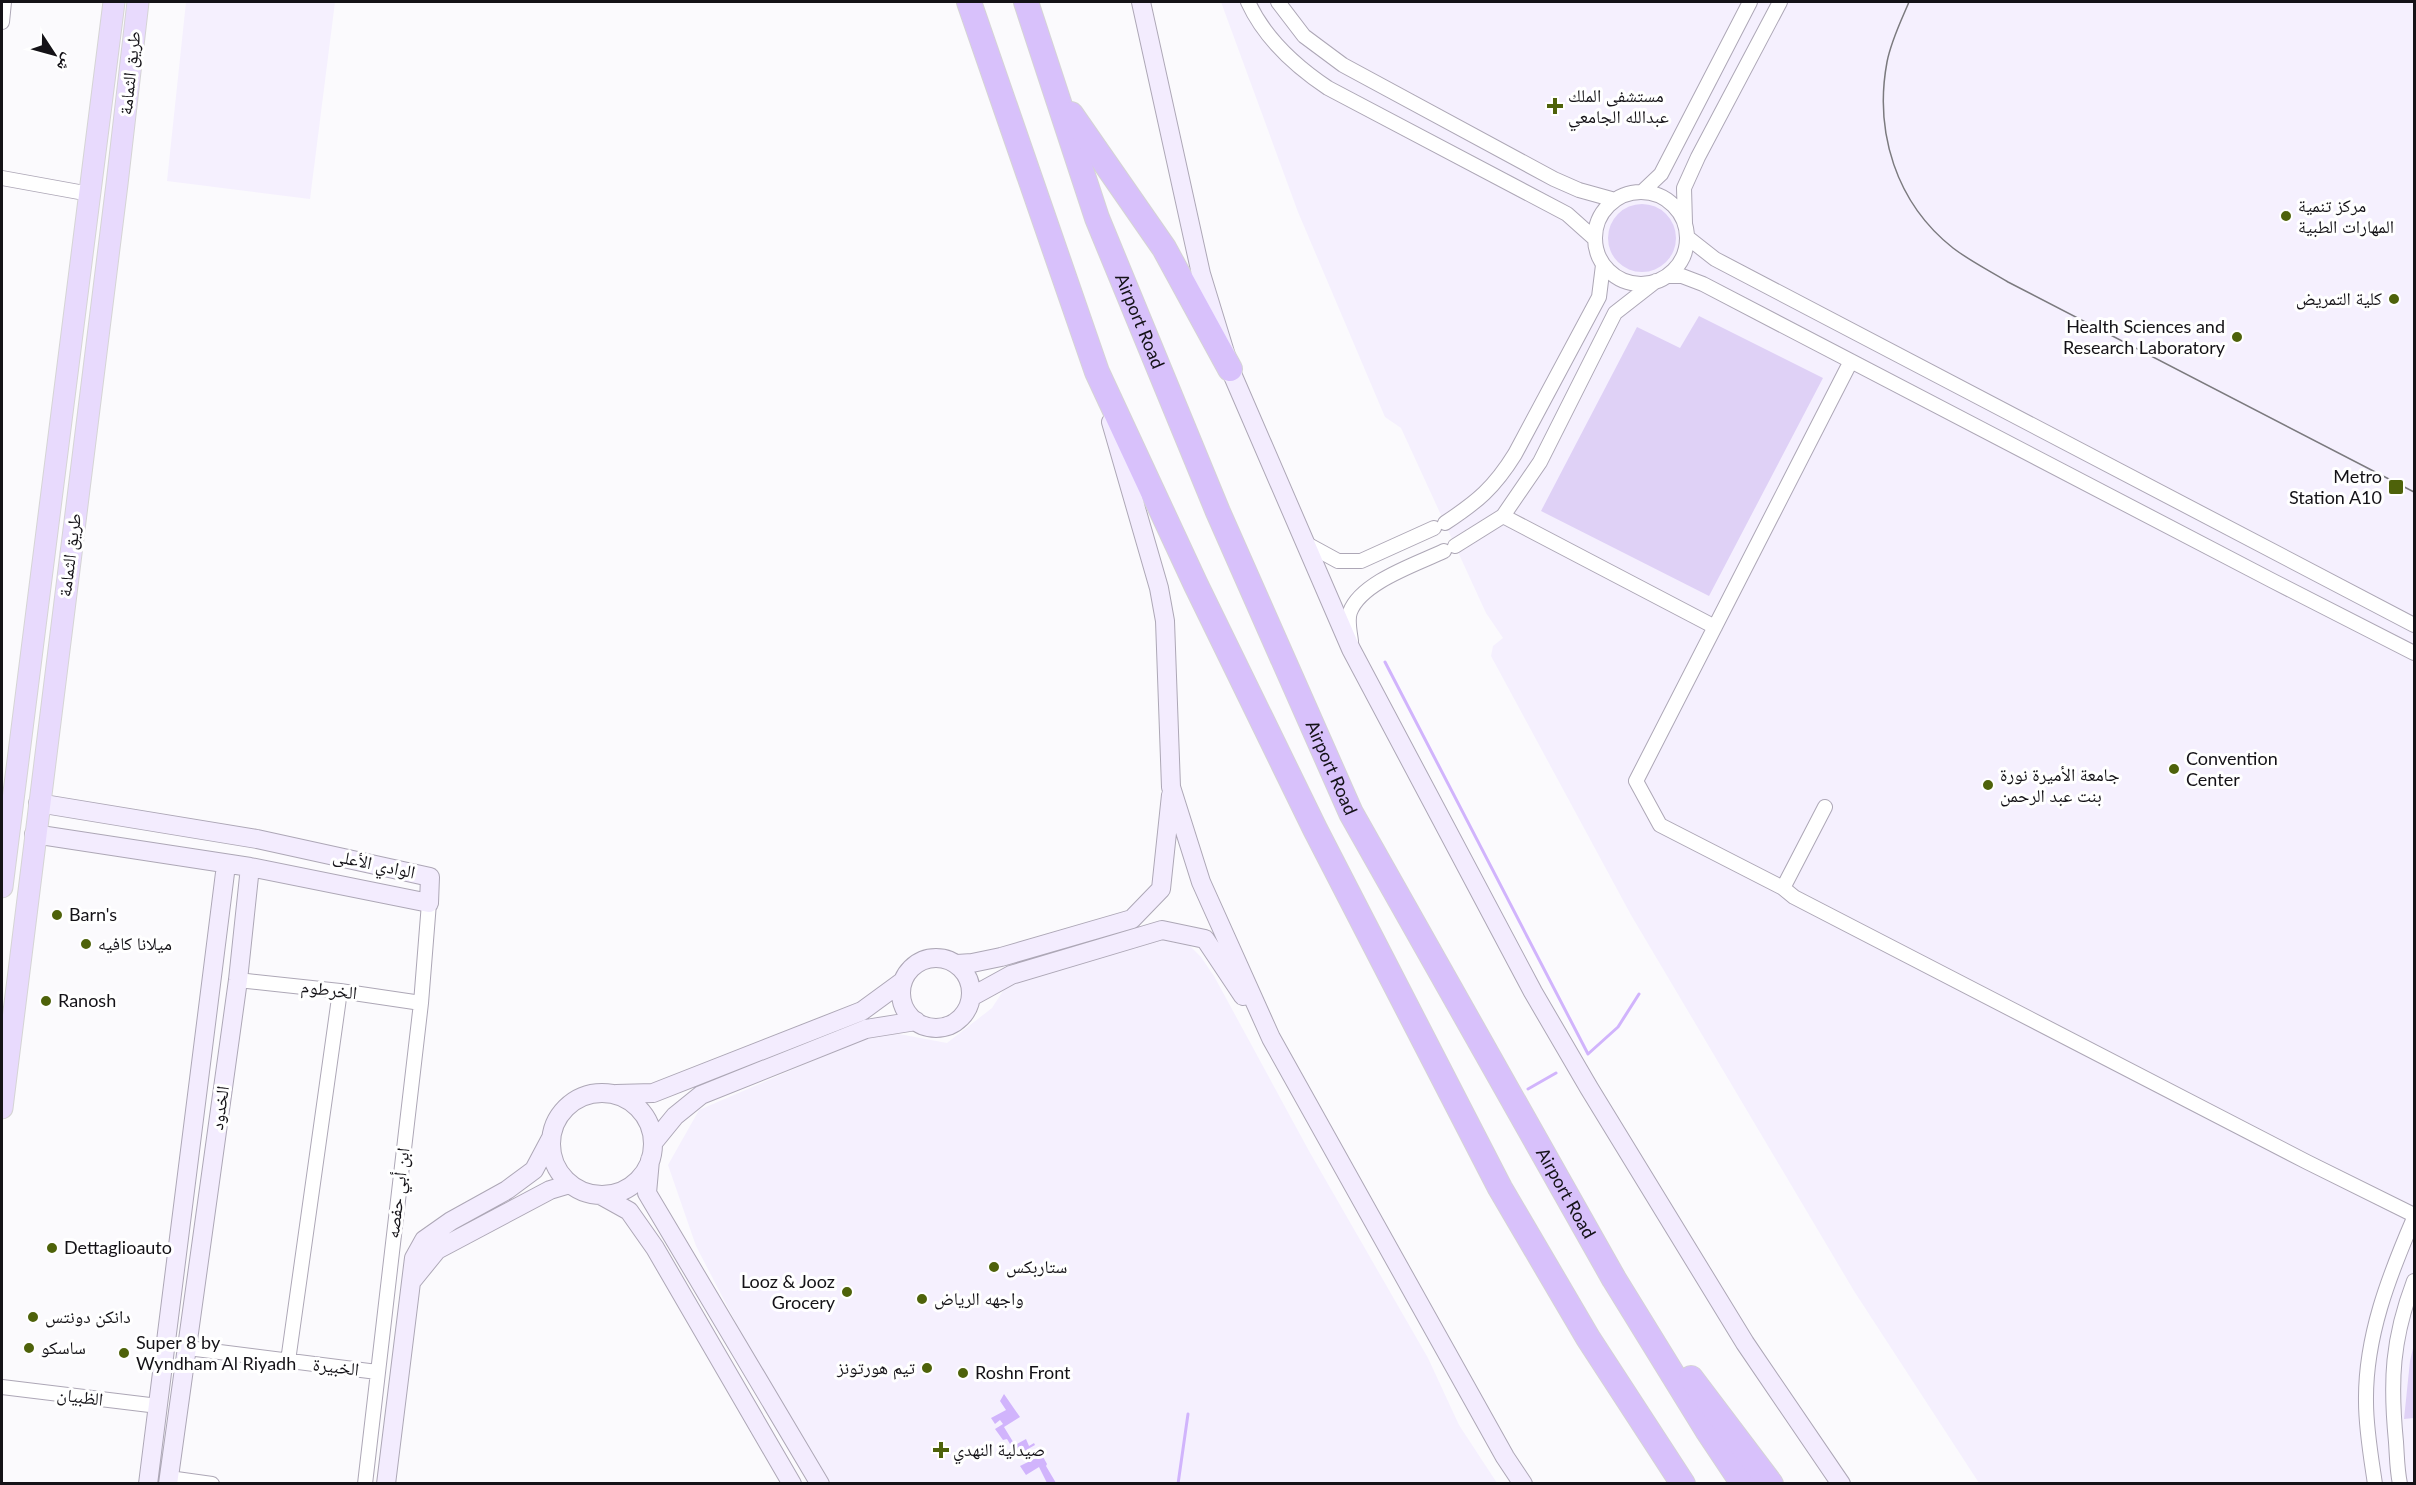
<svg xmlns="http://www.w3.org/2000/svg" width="2416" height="1485" font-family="Lato,'Noto Naskh Arabic',sans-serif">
  <rect width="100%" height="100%" fill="#fbfafd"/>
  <path fill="#f5f0fe" d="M186,2h149l-25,197 -143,-18z
    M1221,2h1193v1481h-435l-125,-192 -223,-376 -140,-259 2,-10 10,-8 -17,-25 -85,-185 -16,-11 -87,-205z
    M1154,937l22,2 14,7 11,11 13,19 95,175 119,207 31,67 38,58h-666l-79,-129 -56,-108 -28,-81 31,-55 176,-76h24l48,9 45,-35 18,-28z"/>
  <path fill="#dfd1f6" d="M1608 238a34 34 0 1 1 68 0a34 34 0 1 1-68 0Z
    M1699,316l124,62 -114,218 -168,-85 96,-184 43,21z
    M2414,1344v74l-10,1 6,-58z"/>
  <path fill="#d1b4fc" d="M1004,1394l16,23 -16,10 11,18 11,-6 3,7 5,-3 1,2 -23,13 -3,-6 4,-3 -6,-10 -4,1 -8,-11 8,-5 -3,-4 -5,4 -4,-6 15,-8 -6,-9z
    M1042,1455l5,9 -1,2 10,17h-9l-8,-16 -13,8 -6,-9z"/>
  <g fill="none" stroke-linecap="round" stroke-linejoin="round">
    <path stroke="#d1b4fc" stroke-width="3" d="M1385,662l203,392 30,-27 21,-33
      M1528,1089l28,-16
      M1178,1484l10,-70"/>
    <defs>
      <path id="street" d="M1248,2c17,37 47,64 80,86l239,126 28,25
        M1278,2l26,34 39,29 211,114 25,11 36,10
        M2,22l2,-20
        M2,178l88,16
        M1642,192l19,-18 89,-172
        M1595 238a46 46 0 1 1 92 0a46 46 0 1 1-92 0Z
        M1685,223l-1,-35 14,-31 82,-155
        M1687,237l28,22 699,366
        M1667,276h15l21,8 570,297 141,72
        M1851,361l-215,420 24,44 123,63 11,9 513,265 107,53
        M1503,516l212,111
        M1445,523c32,-21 49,-35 70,-69l84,-157 4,-32
        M1305,543l33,18h23l73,-33
        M1455,546l48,-30 37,-54 75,-149 41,-32
        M1351,641c-1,-8 -4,-21 -1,-29 11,-30 67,-48 94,-61
        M1783,888l42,-81
        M238,980l102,11 81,12
        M188,1348l189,24
        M288,1361l52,-370
        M2,1387l156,19
        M169,1478l43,6
        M365,1484l56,-481 8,-100
        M2375,1484c-4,-27 -9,-55 -9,-82 -1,-65 23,-126 48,-184
        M2400,1484c-3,-14 -3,-28 -4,-42 -6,-61 -4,-103 18,-161"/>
      <path id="secondary" d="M1141,2l60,272 29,95 121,280 182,343 56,96 156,255 96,141
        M1111,422l48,166 6,33 6,166 30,95 70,156 234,419 18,27
        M34,834l216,33 179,36 1,-26 -173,-38 -219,-36
        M901 993a35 35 0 1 1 70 0a35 35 0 1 1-70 0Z
        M957,964l15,-1 29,-6 131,-38 29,-30 10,-94
        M971,997l40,-22 151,-45 43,9 38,57
        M551 1144a51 51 0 1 1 102 0a51 51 0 1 1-102 0Z
        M616,1094l37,-1 209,-82 41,-30
        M653,1143l22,-27 26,-21 165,-66 50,-8
        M650,1160l-3,33 173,291
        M602,1196l27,15 26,37 137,236
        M411,1282l26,-32 113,-60 20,-6
        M148,1484l78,-619
        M168,1484l70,-504 12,-113
        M386,1484l28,-226 10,-18 27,-19 56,-31 27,-20 17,-32"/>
      <path id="primary" d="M2,887l112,-885
        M2,1108l115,-924 21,-182"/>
      <g id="highway">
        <path d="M969,2l128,370 99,213 119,244 185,359 88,150 95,146"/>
        <path id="s1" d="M1026,2l71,216 121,294 133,301 263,466 93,151 36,54"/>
        <path d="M1071,114l93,134 66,121"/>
        <path d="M1691,1378l80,106"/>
      </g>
    </defs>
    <use href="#street" stroke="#ada7b6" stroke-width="16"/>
    <use href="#secondary" stroke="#ada7b6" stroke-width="20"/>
    <use href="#primary" stroke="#d5d4d5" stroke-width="23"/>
    <use href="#highway" stroke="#d5d4d5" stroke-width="26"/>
    <use href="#street" stroke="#fff" stroke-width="14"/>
    <use href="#secondary" stroke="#f3ecfe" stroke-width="18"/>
    <use href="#primary" stroke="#e8dafd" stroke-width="21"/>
    <use href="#highway" stroke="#d8c1fb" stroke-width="24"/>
    <path stroke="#7b7a7e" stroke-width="1.5" d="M1909,2c-8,19 -18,39 -22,60 -13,70 9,141 66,186 17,13 37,23 55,34l406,210"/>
  </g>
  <g fill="#4e620a" stroke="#fff" stroke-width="2">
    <path d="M1552 97h6v6h6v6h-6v6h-6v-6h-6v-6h6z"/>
    <circle cx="2286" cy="216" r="6"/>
    <circle cx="2394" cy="299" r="6"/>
    <circle cx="2237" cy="337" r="6"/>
    <rect x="2388" y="479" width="16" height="16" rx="3"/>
    <circle cx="2174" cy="769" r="6"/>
    <circle cx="1988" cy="785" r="6"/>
    <circle cx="57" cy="915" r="6"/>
    <circle cx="86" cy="944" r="6"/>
    <circle cx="46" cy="1001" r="6"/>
    <circle cx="52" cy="1248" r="6"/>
    <circle cx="994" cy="1267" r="6"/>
    <circle cx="847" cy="1292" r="6"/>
    <circle cx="922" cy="1299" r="6"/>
    <circle cx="33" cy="1317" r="6"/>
    <circle cx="29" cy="1348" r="6"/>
    <circle cx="124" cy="1353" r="6"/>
    <circle cx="927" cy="1368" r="6"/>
    <circle cx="963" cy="1373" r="6"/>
    <path d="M938 1441h6v6h6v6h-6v6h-6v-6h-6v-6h6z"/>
  </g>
  <g text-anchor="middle" stroke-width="6" stroke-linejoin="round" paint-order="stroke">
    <g font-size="18" fill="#141217" stroke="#fff">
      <text transform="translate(130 73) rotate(-84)" y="6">طريق الثمامة</text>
      <text dy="6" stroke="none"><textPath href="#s1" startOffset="339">Airport Road</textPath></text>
      <text transform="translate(70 555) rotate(-83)" y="6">طريق الثمامة</text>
      <text dy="6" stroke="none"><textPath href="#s1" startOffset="825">Airport Road</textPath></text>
      <text transform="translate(374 864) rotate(12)" y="6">الوادي الأعلى</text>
      <text transform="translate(329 990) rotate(7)" y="6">الخرطوم</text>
      <text transform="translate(220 1108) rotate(-82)" y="6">الخدود</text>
      <text transform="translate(398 1193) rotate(-83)" y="6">ابن أبي حفصه</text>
      <text dy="6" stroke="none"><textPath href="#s1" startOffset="1311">Airport Road</textPath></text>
      <text transform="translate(336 1367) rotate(7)" y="6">الخبيرة</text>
      <text transform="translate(80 1397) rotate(7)" y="6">الظبيان</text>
    </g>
    <g font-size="18" fill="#141217" stroke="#fff" text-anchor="start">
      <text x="1568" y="102">مستشفى الملك<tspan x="1568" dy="21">عبدالله الجامعي</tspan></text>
      <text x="2298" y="212">مركز تنمية<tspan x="2298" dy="21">المهارات الطبية</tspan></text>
      <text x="2382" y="305" text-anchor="end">كلية التمريض</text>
      <text x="2225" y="333" text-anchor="end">Health Sciences and<tspan x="2225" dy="21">Research Laboratory</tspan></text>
      <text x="2382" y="483" text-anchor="end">Metro<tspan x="2382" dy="21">Station A10</tspan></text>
      <text x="2186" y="765">Convention<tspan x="2186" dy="21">Center</tspan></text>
      <text x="2000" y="781">جامعة الأميرة نورة<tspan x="2000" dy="21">بنت عبد الرحمن</tspan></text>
      <text x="69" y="921">Barn's</text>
      <text x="98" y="950">ميلانا كافيه</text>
      <text x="58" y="1007">Ranosh</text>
      <text x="64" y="1254">Dettaglioauto</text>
      <text x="1006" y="1273">ستاربكس</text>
      <text x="835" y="1288" text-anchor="end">Looz &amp; Jooz<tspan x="835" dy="21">Grocery</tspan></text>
      <text x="934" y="1305">واجهه الرياض</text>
      <text x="45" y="1323">دانكن دونتس</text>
      <text x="136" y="1349">Super 8 by<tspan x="136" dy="21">Wyndham Al Riyadh</tspan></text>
      <text x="41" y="1354">ساسكو</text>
      <text x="915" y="1374" text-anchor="end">تيم هورتونز</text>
      <text x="975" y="1379">Roshn Front</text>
      <text x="953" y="1456">صيدلية النهدي</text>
    </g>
  </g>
  <rect width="2416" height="1485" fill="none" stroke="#141217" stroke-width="6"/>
  <g transform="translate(54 54) rotate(126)" stroke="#ffffff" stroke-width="4.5" paint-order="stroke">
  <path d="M0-4.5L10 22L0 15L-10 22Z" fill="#141217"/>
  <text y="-9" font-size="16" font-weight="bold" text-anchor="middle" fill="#141217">ش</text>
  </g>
</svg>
